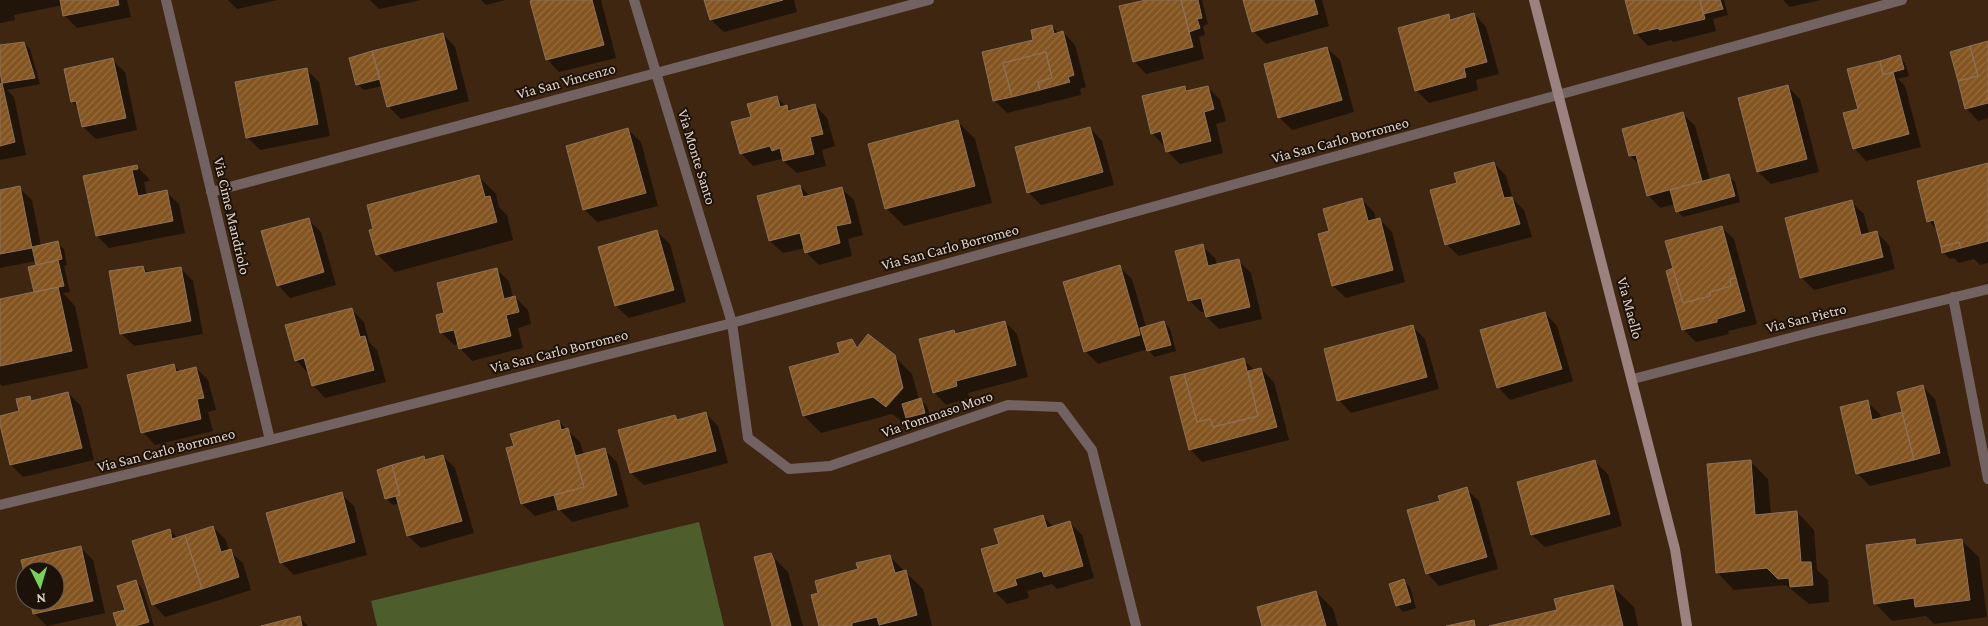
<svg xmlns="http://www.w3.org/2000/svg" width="1988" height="626" font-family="'Crimson Pro',serif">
  <defs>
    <pattern id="building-hatch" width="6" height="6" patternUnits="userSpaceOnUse" patternTransform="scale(1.25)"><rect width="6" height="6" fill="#845520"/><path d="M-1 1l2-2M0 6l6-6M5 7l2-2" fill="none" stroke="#956d3f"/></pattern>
  </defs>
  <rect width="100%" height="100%" fill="#3e2611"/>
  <path fill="#4d5d2c" d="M699,522l25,104h-347l-6,-25z"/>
  <path fill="#0007" d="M0,0h127l4,17 -54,11 -13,-13 -1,-10 -49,10 1,5 -15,3z
    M228,0h49l-40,9z
    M370,0h51l-42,9z
    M481,0h24l-19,5z
    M539,0h62l15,58 -57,14 -12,-13z
    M706,0h88l3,12 -73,20 -13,-12z
    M1151,0h51l6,24 -5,2 2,9 -6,2 5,22 -58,15 -12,-13z
    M1244,0h78l7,26 -63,18 -13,-13z
    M1627,0h97l4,15 -15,4 3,12 -43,11 -2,-2 -23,6 -12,-13z
    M1783,0h37l-30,7z
    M1474,14l12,13 13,47 -23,6 2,10 -49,13 -13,-13 32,-75 5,5z
    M1052,26l7,8 4,-2 12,13 11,42 -6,2 1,6 -74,18 -12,-12 40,-60z
    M443,34l12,13 14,54 -68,18 -13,-13 -5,-20 -19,4 -7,-6z
    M1988,42v76l-10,3 -12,-13z
    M24,43l6,6 10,35 -33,6 7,7 12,58 -26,5v-75l4,-1 -4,-18v-19z
    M1327,48l13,12 14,52 -62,18 -13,-13z
    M1899,56l6,7 4,13 -11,3 7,7 16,61 -55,14 -12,-13 5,-39z
    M112,60l13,12 12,58 -41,9 -13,-12 -4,-19 -7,-6z
    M307,70l12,12 11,54 -70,14 -12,-12z
    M1185,87l4,4 19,-4 12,13 6,21 -10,3 7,29 -43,11 -13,-13 -1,-5h-2l-12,-13z
    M1788,87l12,12 19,73 -48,12 -13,-12z
    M777,98l15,13 23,-6 12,13 8,28 -13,4 4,16 -29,7 -16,-14 -28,7 -12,-13 11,-35z
    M1683,114l12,12 15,54 18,-4 7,6 5,20 -57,15 -6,-6 -2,-7 -15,4 -12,-13 -8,-30 -10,-9z
    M957,121l18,18 17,64 -88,23 -17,-17 -18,-64z
    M1090,128l12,13 12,44 -73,20 -13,-13z
    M628,130l13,12 17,64 -61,16 -12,-12 -18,-64z
    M1494,163l12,13 7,23 11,11 8,27 -73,19 -13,-12 13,-60z
    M1988,165v98l-8,2 -6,-6 -15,4 -5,-5 -4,1 -7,-7 -5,-21 -9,-10z
    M137,166l12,13v2l-5,1 3,14 19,-4 13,12 6,29 -76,15 -12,-12 -12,-59z
    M478,176l18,18 3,13 8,8 6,25 -118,32 -18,-18z
    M800,186l10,10 31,-8 13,12 9,35 -15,4 4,17 -33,9 -13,-13 -1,-4 -22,5 -13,-12 -11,-44z
    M19,188l13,12 9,46 16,-3 7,6 3,16 -3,1 6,26 -7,1 12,13 13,62 -86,18 -2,-2v-83l36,-8v-32l-36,7v-77z
    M1361,199l13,13 2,8 3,-1 13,13 13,50 -59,16 -13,-12 -3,-55z
    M1851,202l13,12 5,20 7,-2 13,13 6,24 -81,21 -13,-13z
    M308,219l13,13 15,53 -46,13 -12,-13z
    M1721,227l13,12 23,85 -29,7 1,3 -33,8 -13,-13 -8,-60z
    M657,232l13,12 16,58 -57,16 -13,-12z
    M1202,246l13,12 2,8 21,-6 13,13 11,46 -43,10 -12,-12 -1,-5h-5l-12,-12z
    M143,267l6,6 31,-5 13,13 10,53 -69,12 -13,-13z
    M1120,267l12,12 14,48 18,-5 6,7 6,22 -22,6 -6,-8 -50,15 -13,-13z
    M496,269l13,12 4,17 2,-1 13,13 3,14 -13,4 5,20 -51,13 -12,-13 -1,-4 -5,1 -13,-13 5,-18z
    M352,310l12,12 5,20 8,8 9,32 -61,16 -12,-13 -5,-12 -12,-13z
    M1545,313l12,13 16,55 -63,19 -12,-13z
    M1005,322l12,12 11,43 -60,16 1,5 -23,7 -12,-13 19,-60 3,3z
    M1412,326l13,13 14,50 -88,24 -12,-13z
    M852,341l7,7 35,8 18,18 7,26h2l6,6 4,13 -17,5 -6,-5 -4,4 -12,-9 -71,19 -17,-17 37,-62z
    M1243,359l12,12 6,-2 13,13 15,58 -87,22 -12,-13z
    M174,366l6,6 16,-4 12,12 8,30 -8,2 5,19 -58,14 -12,-13z
    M1922,386l13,13 16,67 -81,20 -13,-13 10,-71 13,12 1,5 22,-6z
    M68,393l13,13 13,54 -71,17 -12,-12 -11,-48 21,-5 8,-15 5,5z
    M706,414l12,12 10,37 -84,22 -13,-12 43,-56 5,4z
    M559,422l21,20 4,13 20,-5 13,12 12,45 -57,15 -13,-13 -24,7 -13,-12 -7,-57z
    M443,456l12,12 19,65 -53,15 -13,-12 -9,-33 -6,2 -6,-6 -8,-29 45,-12 3,2z
    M1750,461l18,18 3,35 26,-2 17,18 3,40 11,10 1,22 -20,2 -23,-19 -52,5 -17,-18z
    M1595,462l13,12 14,52 -77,21 -13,-12 -14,-52z
    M1466,489l13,12 19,68 -59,17 -12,-13 14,-71z
    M341,494l13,12 13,49 -73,20 -12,-12 -14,-49z
    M1042,516l12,11 16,-4 12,12 12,43 -37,11 -5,-5 -25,7 2,7 -22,6 -12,-12 6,-47z
    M213,527l13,13 3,11 14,12 8,27 -86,27 -12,-13 16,-74 9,8z
    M1915,540l5,6 41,-6 18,17 8,60 -53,7 -8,-8 -34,5 -17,-18z
    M81,548l12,12 12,53 -58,13 -13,-13 -2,-12h23v-30h-30z
    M770,554l18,18 15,54h-30z
    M889,556l34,33 9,37h-111l-2,-32 40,-24z
    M1404,581l6,6 6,21 -13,4 -6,-7z
    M136,582l6,6 12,38h-36l8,-15z
    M1613,587l21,20 4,19h-143l63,-15z
    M1316,592l17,17 5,17h-75z
    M299,617l9,9h-42z"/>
  <path fill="url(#building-hatch)" stroke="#8c7259" d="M60,0h58l1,5 -56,11z
    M534,0h58l12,45 -58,15 -16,-59z
    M704,0h79l-73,20z
    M1146,0h35l12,47 -60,15 -14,-56z
    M1181,0h17l4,18 -5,1 3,9 -11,4z
    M1243,0h71l4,14 -66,18z
    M1625,0h75l5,19 -46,11v-2l-25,6z
    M1700,0h20l3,9 -20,5z
    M1474,13l13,49 -23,6 2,9 -51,14 -17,-63 51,-14 1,6z
    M1052,25l2,9 9,-3 11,44 -6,2 2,5 -30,8 -2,-8 14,-4 -6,-26 -43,11 9,34 -19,4 -11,-49 51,-12 -2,-10z
    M443,33l14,56 -70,18 -15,-56z
    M1988,41v62l-23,6 -7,-28 20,-5 -8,-30z
    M24,42l11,36 -33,5 -2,-11v-27z
    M1970,46l8,30 -20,5 -8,-29z
    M1327,47l15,53 -64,18 -14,-54z
    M372,51l8,28 -24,6 -7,-27z
    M1046,52l6,26 -14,4 2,8 -28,7 -9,-34z
    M1900,55l4,14 -21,6 -3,-14z
    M113,58l13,60 -44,9 -6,-26 -5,1 -7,-33z
    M1880,61l3,14 10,-3 16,62 -56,15 -10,-36 15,-4 -11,-40z
    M307,68l11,56 -72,14 -11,-56z
    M2,83l13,59 -15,4v-62z
    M1788,85l19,74 -50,13 -19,-74z
    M1185,86l1,5 22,-5 6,23 -10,3 7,29 -45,11 -5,-21 -10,3 -9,-38z
    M777,96l3,11 7,-2 1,6 27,-7 8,30 -13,3 4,17 -31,7 -3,-13 -8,3 -2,-5 -30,8 -9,-32 20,-5 -4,-13z
    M1683,112l19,69 -55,15 -11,-41 -7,1 -7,-27z
    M958,120l17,66 -90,23 -17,-65z
    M1090,127l13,45 -76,21 -12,-46z
    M628,128l18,65 -63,17 -17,-64z
    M1494,162l10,36 8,-1 8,27 -75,21 -15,-55 27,-7 -3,-10z
    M1988,163v78l-27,7 -2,-6 -18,5 -7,-27 -7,2 -10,-41z
    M137,165l1,4 -6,1 6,26 29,-6 6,31 -77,15 -13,-60z
    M1729,174l6,22 -59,16 -6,-22z
    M479,175l6,22 5,-1 7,26 -121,33 -7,-25 4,-1 -6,-24z
    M800,185l3,12 39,-10 9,36 -15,3 4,17 -35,10 -5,-20 -31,8 -12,-45z
    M20,186l12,62 -32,6v-64z
    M1362,198l6,23 12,-3 13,52 -61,16 -14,-52 11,-3 -6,-22z
    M1852,200l9,35 16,-4 6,26 -83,21 -15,-60z
    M309,218l15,54 -47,14 -16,-55z
    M1722,226l14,52 -6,1 1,7 -21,6v4l-27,7 -18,-62z
    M657,230l17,60 -59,16 -17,-59z
    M58,241l4,18 -26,6 -4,-18z
    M1959,242l2,6 -19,5 -1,-6z
    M1203,244l5,22 31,-7 11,48 -44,10 -5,-19 -13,3 -13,-50z
    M58,260l6,26 -30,6 -6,-25z
    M1120,265l20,70 -56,17 -21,-70z
    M143,266l2,7 36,-6 10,54 -71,13 -11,-63z
    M497,268l7,31 11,-3 4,16 -13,3 5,21 -52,13 -5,-19 -14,3 -4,-18 8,-2 -7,-30z
    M1673,268l10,35 27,-7v-4l21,-6 -1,-7 6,-1 9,33 -28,8v3l-35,8 -16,-59z
    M58,287l14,64 -72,15v-67z
    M352,308l8,29 5,-1 9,34 -62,16 -8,-28 -9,3 -10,-36z
    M1545,312l17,57 -65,19 -17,-58z
    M1005,321l11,44 -60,16 1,5 -24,7 -14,-54 35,-9 1,4z
    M1164,321l7,24 -24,6 -7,-23z
    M1413,325l14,52 -90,24 -13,-52z
    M868,334l27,21 8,33 -17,19 -13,-10 -70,19 -14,-49 51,-14 -3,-10 15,-4 5,9z
    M1244,358l14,58 -45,11 -3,-8 -13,3 -13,-48z
    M174,364l2,8 20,-5 8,31 -7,1 4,20 -60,14 -14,-58z
    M1261,368l16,59 -88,23 -19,-73 14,-3 13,48 13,-3 3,8 45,-11 -10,-45z
    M1923,385l17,68 -26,7 -17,-68z
    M68,392l14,56 -72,17 -10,-40v-9l19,-5 -3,-12 14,-3 1,5z
    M921,398l4,15 -19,5 -4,-14z
    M1868,400l4,20 30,-8 12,48 -58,14 -16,-67z
    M706,412l10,39 -86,22 -12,-43 57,-15 2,5z
    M559,420l2,10 7,-2 16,59 -63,17 -15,-56 8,-2 -4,-12z
    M605,448l12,47 -59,15 -4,-15 30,-8 -9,-31z
    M443,455l19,66 -55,15 -11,-40 4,-1 -8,-30 32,-9 1,4z
    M1595,460l15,54 -79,21 -14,-53z
    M1751,460l4,55 42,-4 4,51h10l2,23 -23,2 -1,-9 -11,1 -11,-11 -51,5 -9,-109z
    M392,465l8,30 -15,4 -8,-29z
    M1467,487l20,70 -61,17 -19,-64 33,-9 -2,-5z
    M342,492l13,50 -75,21 -14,-50z
    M1043,515l4,13 23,-7 13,45 -39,11 -2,-6 -27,8 2,6 -23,7 -13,-43 18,-5 -5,-15z
    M213,526l8,26 10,-3 8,28 -37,12 -17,-54z
    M170,529l2,10 13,-4 17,54 -50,16 -20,-64z
    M1915,539l1,6 46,-6 8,61 -55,7 -1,-9 -40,6 -8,-59z
    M81,546l12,55 -60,13 -3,-13h25v-30h-30v5l-4,-16z
    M771,553l3,7 17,66h-19l-18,-69z
    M890,555l5,18 11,-3 11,45 -38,10 -2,-8 -25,6v3h-33l-8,-31 7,-2 -3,-12 43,-12 -2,-6z
    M1404,579l7,23 -15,4 -7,-22z
    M136,580l13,42 -14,4h-18l-4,-13 12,-3 -8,-24z
    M1613,585l10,41h-134l68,-16 -3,-11z
    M1316,591l10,35h-64l-5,-19z
    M300,616l2,10h-41z
    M1474,620l1,6h-29z"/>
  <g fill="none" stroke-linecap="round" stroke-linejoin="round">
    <path stroke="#736262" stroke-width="10" d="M166,0l104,440
      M634,0l98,323 16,115 41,31 41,-3 178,-61 52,2 32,43 44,176
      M211,192l718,-192
      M1953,297l35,182
      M1633,379l176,-46 179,-44
      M0,505l270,-65 462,-117 1170,-323"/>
    <path stroke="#9b8180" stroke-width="10" d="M1534,0l141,549 12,77"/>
  </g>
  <g text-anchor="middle" stroke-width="4" stroke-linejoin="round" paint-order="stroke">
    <g font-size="15" fill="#e1d2c6" stroke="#1d1209">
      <text transform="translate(566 81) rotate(-15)" y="5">Via San Vincenzo</text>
      <text transform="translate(1340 140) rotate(-15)" y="5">Via San Carlo Borromeo</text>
      <text transform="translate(697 157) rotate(73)" y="5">Via Monte Santo</text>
      <text transform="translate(232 216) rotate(77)" y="5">Via Cime Mandriolo</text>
      <text transform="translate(950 247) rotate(-15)" y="5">Via San Carlo Borromeo</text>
      <text transform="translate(1630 308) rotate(75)" y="5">Via Maello</text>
      <text transform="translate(1806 318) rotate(-14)" y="5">Via San Pietro</text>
      <text transform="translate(559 351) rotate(-14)" y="5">Via San Carlo Borromeo</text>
      <text transform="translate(937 414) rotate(-19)" y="5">Via Tommaso Moro</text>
      <text transform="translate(166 450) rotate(-14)" y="5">Via San Carlo Borromeo</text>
    </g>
  </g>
  <g transform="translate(40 586) rotate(175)"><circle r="24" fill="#1d1209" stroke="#6b5f55"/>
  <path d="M0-4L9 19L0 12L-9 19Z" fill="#78d158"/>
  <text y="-8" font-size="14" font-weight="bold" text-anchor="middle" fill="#e1d2c6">N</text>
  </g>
</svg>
